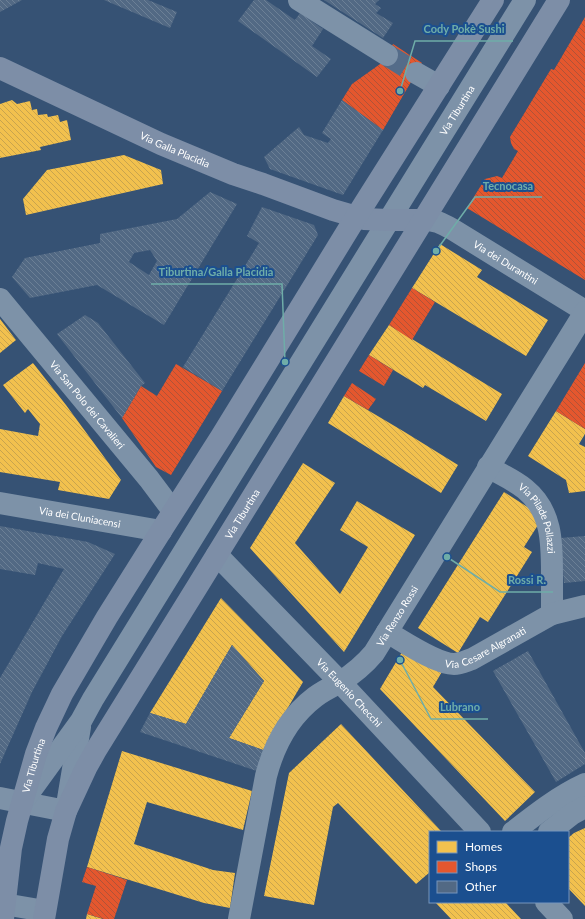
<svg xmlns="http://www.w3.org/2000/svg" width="585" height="919" font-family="Lato,sans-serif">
  <defs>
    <pattern id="homes-back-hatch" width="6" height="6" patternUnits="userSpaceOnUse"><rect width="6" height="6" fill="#f2c14e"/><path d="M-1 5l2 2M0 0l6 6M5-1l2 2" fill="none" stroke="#c8a44e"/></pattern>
    <pattern id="shops-back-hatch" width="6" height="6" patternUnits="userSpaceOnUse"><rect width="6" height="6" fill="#e4572e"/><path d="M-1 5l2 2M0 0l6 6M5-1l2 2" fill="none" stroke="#af5338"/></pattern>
    <pattern id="building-back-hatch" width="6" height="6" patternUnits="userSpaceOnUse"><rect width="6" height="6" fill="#526984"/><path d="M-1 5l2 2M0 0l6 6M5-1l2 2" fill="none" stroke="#6c8096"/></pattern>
  </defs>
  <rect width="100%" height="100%" fill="#365274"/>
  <path fill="url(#homes-back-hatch)" d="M12,100l5,4 13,-3 2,9 5,-1 1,6 9,-1 1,3 10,-2 2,7 7,-2 4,20 -31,7 1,3 -41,8v-54z
    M124,155l37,15 2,14 -137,31 -3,-16 24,-29z
    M440,244l42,26 -5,7 71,43 -22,36 -114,-68z
    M0,319l16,21 -16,13z
    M389,325l113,69 -16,27 -61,-36 -2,3 -54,-33z
    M33,363l33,42 55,75 -12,19 -51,-9 2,-8 -60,-10v-43l38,7 2,-12 -12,-15 -3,4 -22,-28z
    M344,396l59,35 55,34 -17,28 -113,-70z
    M556,411l29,18v5l-6,10 6,3v44l-16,2 -3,-13 -38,-24z
    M303,463l32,20 -40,60 45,51 28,-47 -28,-17 17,-29 58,34 -71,117 -94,-104z
    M504,492l39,25 -19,30 8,5 -44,70 -8,-5 -22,36 -40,-25z
    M221,598l82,84 -40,68 -34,-12 35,-57 -32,-36 -46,79 -36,-11z
    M405,647l38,23 -10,17 102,105 -30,29 -125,-132z
    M341,724l101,108h-12v40l-14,12 -78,-81 -5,4 -19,98 -50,-9 25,-123z
    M122,751l130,40 -9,39 -96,-28 -13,42 79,26 22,3 -5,35 -26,-5 -117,-36z
    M585,828v78l-17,-18v-50l6,-5z
    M435,902h70l16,17h-70z
    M87,914l16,5h-17z"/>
  <path fill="url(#shops-back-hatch)" d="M585,17v263l-118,-72 18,-29 12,-3 5,2 16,-27 -4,-2 -3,-6 -1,-6 41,-68 3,1z
    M393,44l29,19 -39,67 -41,-30 10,-16 31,-22z
    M412,288l23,14 -23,38 -23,-15z
    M369,355l24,15 -9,16 -25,-15z
    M585,363v66l-29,-18z
    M176,364l46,27 -51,84 -15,-8 -34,-49 19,-32 16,10z
    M352,383l24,16 -8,11 -24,-14z
    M87,867l40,13 -13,39h-10l-17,-5 9,-28 -14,-4z"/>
  <path fill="url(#building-back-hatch)" fill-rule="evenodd" d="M0,0h22l-22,12z
    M104,0h44l29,12 -7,16z
    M254,0h12l29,20 5,-7 23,16 -11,17 19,13 -14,18 -79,-56z
    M324,0h55l-4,4 6,4 -5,5 17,10 -10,15z
    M342,100l41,30 -40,65 -73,-26 -6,-12 35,-30 5,8 24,8 3,-4 -9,-6z
    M210,192l27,12 -73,121 -67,-40 -67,13 -18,-21 13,-19 75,-15v-9l77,-15zM150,250l7,11 -8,14 -20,-13 5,-9z
    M262,207l52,18 4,10 -96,156 -39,-24 76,-124 -12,-7z
    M85,315l13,8 47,60 -4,3 -19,32 -65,-84z
    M0,526l88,16 27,12 -53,82 -30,56 -32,72v-86l64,-109 -26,-6 -3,12 -35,-6z
    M585,536v45l-21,2 -4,-45z
    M232,645l32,36 -35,57 34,12 -6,21 -117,-39 10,-19 36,11z
    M528,651l57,102v11l-29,18 -63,-111z"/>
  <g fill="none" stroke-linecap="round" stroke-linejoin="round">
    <path stroke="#546c89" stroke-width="22" stroke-dasharray="22 11" stroke-linecap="butt" d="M387,55l29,18"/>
    <g stroke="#7d92a8" stroke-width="22">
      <path d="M299,0l88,55"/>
      <path d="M416,73l23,13"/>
      <path id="s1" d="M423,220c11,-1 20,4 29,9l133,82"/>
      <path id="s2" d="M0,299l149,180 24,32"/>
      <path id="s3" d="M488,467c12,7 26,13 37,22 27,22 27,53 27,85 0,13 0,26 0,40"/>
      <path id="s4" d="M0,503l161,28"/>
      <path id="s5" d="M217,555l123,127 140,150"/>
      <path id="s6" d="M387,632c16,9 49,32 67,32 6,0 12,-3 18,-5l80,-45 33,-8"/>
      <path d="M0,798l66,13 14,-84"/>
      <path id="s7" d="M23,801l58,-80 12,-22 79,-128 68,-110 285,-461"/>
      <path d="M513,832c23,-18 46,-36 72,-48"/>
      <path d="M549,832l23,-18 13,-7"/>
      <path d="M546,902l16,17"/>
      <path d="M4,904l41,7"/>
      <path id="s8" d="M239,919l27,-143c8,-31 24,-60 49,-79 8,-6 16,-10 24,-14 14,-9 25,-18 35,-30l211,-341"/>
    </g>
    <g stroke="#7d8ea7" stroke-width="22">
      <path id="s9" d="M0,68l161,76 72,30 30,10 70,26 31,9 24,1h35"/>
      <path id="s10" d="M3,919l8,-71 6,-27 19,-67 10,-26 16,-34 45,-77 54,-86 60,-94 135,-220 137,-217"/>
      <path id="s11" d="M44,919l14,-80 8,-28 20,-43 10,-18 101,-163 362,-587"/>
    </g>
  </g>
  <g text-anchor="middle" stroke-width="4" stroke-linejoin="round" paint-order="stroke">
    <g font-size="10" fill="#fff" stroke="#1b4f8f">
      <text dy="4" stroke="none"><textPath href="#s7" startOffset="816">Via Tiburtina</textPath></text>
      <text dy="4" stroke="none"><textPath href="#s9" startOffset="193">Via Galla Placidia</textPath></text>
      <text dy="4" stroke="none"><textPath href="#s1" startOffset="94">Via dei Durantini</textPath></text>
      <text dy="4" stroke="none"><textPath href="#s2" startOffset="137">Via San Polo dei Cavalieri</textPath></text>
      <text dy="4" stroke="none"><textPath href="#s11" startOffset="456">Via Tiburtina</textPath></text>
      <text dy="4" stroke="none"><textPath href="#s4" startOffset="81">Via dei Cluniacensi</textPath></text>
      <text dy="4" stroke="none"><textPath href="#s3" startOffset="76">Via Pilade Pollazzi</textPath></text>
      <text dy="4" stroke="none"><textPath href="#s8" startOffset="358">Via Renzo Rossi</textPath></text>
      <text dy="4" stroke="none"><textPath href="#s6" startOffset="110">Via Cesare Algranati</textPath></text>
      <text dy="4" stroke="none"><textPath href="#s5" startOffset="191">Via Eugenio Checchi</textPath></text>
      <text dy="4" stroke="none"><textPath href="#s10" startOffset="157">Via Tiburtina</textPath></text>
    </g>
  </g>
  <path fill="none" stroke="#6fada8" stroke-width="1.5" d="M400 91L415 41H513M436 251L475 197H542M285 362L282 284H151M447 557L500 592H553M400 660L431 719H488"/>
  <g fill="#6fada8" stroke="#1b4f8f" stroke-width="1.5">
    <circle cx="400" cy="91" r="4"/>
    <circle cx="436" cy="251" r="4"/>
    <circle cx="285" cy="362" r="4"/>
    <circle cx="447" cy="557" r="4"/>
    <circle cx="400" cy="660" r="4"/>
  </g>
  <g font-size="11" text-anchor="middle" font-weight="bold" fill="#6fada8" stroke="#1b4f8f" stroke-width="4" stroke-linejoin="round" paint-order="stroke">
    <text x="464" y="33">Cody Pokè Sushi</text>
    <text x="508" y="190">Tecnocasa</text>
    <text x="216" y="276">Tiburtina/Galla Placidia</text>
    <text x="527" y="584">Rossi R.</text>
    <text x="460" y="711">Lubrano</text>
  </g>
  <rect x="429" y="831" width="140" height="72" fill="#1b4f8f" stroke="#7695bc"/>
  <rect x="437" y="841" width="20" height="12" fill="#f2c14e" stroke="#7695bc"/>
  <text x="465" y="851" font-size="12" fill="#ffffff">Homes</text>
  <rect x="437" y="861" width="20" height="12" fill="#e4572e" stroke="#7695bc"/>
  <text x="465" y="871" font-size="12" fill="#ffffff">Shops</text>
  <rect x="437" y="881" width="20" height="12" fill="#526984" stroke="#7695bc"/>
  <text x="465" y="891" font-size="12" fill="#ffffff">Other</text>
</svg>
